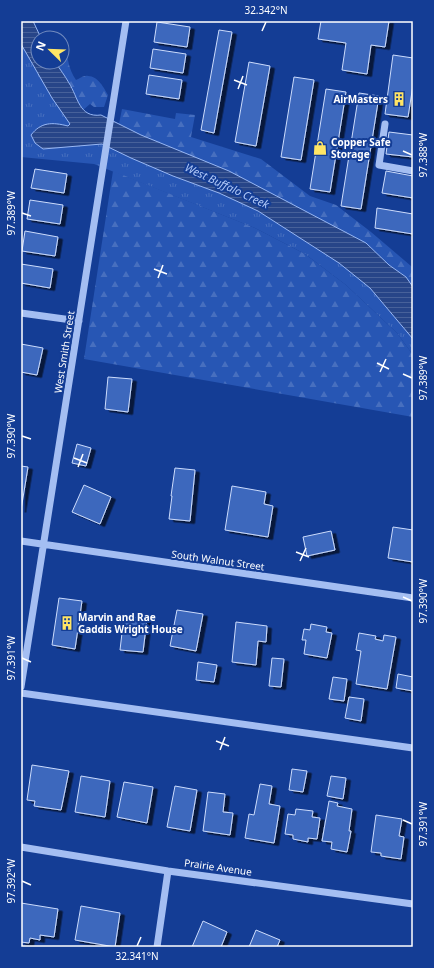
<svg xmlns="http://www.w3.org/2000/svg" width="434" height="968" font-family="'Noto Sans',sans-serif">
  <defs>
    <pattern id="grass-tufts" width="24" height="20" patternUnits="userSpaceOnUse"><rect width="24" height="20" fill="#2756b4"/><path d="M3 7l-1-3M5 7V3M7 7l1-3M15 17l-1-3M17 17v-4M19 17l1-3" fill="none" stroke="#476fbf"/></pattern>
    <pattern id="forest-firs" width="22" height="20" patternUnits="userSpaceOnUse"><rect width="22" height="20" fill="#2756b4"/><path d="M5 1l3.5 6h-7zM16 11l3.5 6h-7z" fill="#476fbf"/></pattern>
    <pattern id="water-rules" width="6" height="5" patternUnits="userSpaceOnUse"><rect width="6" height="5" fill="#274588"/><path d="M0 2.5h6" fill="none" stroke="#47619a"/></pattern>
    <filter id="shadow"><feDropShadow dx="4.5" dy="2.5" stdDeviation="0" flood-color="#0009"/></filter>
  </defs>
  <rect width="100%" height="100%" fill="#143d95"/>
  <path fill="url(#grass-tufts)" d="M21,44l31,54 121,78 46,17 39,18 81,52 31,25 43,51v16l-16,-22 -51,-48 -41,-31 -50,-26 -161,-64 -73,-7z"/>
  <path fill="url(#forest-firs)" d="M62,46l3,2c4,13 3,20 11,32 3,-1 8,-5 12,-4 10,0 16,12 20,19l-4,12h-10l-4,-3 -7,6 -4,-4 -9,-22 -15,-22h7z
    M122,109l53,10 1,-6 19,2 -4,22 70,22 49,37 26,9 35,27 40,34 2,2v19l-7,-10 -17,-12 -23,-22 -137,-72 -88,-36 -22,-11z
    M113,171l142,57 50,26 41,31 51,48 16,22v62l-329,-58z"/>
  <path fill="url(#water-rules)" stroke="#97b7f5" d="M21,21h12l8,17h-3v24h17c5,7 10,14 14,21 9,14 10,35 32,32l40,20 88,36 137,72 23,22 17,12 7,10v52l-43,-51 -31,-25 -81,-52 -39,-18 -46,-17 -42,-18 -29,-14 -59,5 -8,-6 -4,-8c10,-13 21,-13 37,-9l2,-2 -18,-26 -31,-54z"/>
  <path fill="#3d67bd" stroke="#ccdcfc" filter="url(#shadow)" d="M321,21h68l-4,26 -14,-2 -4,29 -25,-4 4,-27 -28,-4z
    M157,22l33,5 -3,20 -33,-5z
    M219,30l13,2 -18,101 -13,-3z
    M153,49l33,5 -3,19 -33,-5z
    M393,55l20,3v27l-5,32 -23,-3z
    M249,62l21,4 -14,80 -21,-4z
    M149,75l33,5 -3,19 -33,-5z
    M294,77l20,3 -13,80 -20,-3z
    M326,89l20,3 -16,100 -20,-3z
    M359,93l20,3 -18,113 -20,-3z
    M389,132l24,3v22l-27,-3z
    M35,169l32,5 -3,19 -33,-5z
    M386,171l27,5v22l-31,-5z
    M30,200l33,5 -3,19 -33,-5z
    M377,208l36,6v20l-38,-6z
    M25,231l33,6 -3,19 -33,-5z
    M21,264l32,5 -3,19 -29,-5z
    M21,344l22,4 -6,27 -16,-3z
    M108,377l24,2 -4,33 -23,-3z
    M77,444l14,4 -5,18 -14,-3z
    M21,466l7,1 -7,43z
    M175,468l20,2 -5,51 -21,-2 3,-23h-1z
    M84,485l27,12 -11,27 -28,-12z
    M232,486l34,6 -2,12 9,2 -5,31 -43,-7z
    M393,527l20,3v32l-25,-4z
    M331,531l4,19 -28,6 -4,-19z
    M59,598l23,3 -7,48 -23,-4z
    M177,610l26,4 -7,37 -26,-5z
    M124,616l23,3 -4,33 -23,-2z
    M236,622l31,4 -1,16 -8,-1 -2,24 -24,-3z
    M311,624l16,3 -1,5 6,1 -5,25 -23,-4 2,-14h-4l2,-11 6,1z
    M359,633l17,3 -1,3 8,2 1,-6 12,2 -9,52 -31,-5 5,-33 -5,-1z
    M272,658l12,1 -3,28 -12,-1z
    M198,662l19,3 -3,17 -18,-2z
    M398,674l15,3v14l-17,-3z
    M333,677l14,2 -3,22 -15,-2z
    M349,697l15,2 -3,22 -16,-3z
    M32,765l37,6 -8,39 -27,-4 1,-5 -8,-1z
    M292,769l15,2 -4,21 -14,-2z
    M81,776l29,5 -5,36 -30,-5z
    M331,776l15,2 -3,21 -16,-3z
    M124,782l29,5 -6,36 -30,-6z
    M260,784l12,2 -3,18 11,2 -6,37 -29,-5 4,-24 5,1z
    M175,786l22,4 -7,41 -23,-4z
    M208,792l17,2 -2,18 10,1 -3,22 -27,-4z
    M329,801l9,2 -1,3 15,3 -3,22h2l-4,21 -16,-3 1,-7 -10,-1z
    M296,809l17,2 -1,6 8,1 -3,21 -9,-1v4l-15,-3v-4l-8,-1 3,-20 7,1z
    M376,815l26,4 -3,17 5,1 -3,22 -20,-3v-3l-10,-1z
    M21,903l37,6 -4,28 -14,-2v5l-10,-2 -1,5 -8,-1z
    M81,906l39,7 -5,34 -40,-7z
    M203,921l24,11 -6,15h-29z
    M256,930l24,10 -3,7h-28z"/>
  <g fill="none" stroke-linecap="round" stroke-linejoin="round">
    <path stroke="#a4bef2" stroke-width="7" d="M385,124l-6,41 34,6
      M21,313l58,8
      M21,541l392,57
      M21,687l105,-666
      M21,693l392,55
      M21,847l147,24 245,33
      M157,947l11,-76"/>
  </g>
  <path fill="none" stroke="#fff" stroke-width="1.5" d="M262,31l4,-9M234,80l13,5M238,89l5,-13M403,151l9,4M22,213l9,3M154,269l13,5M158,278l5,-13M377,363l12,6M380,372l6,-13M403,374l9,4M22,436l9,3M74,458l13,5M78,467l5,-13M296,552l13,5M300,561l6,-13M403,597l9,4M22,658l9,4M216,741l13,5M220,750l5,-13M403,820l9,4M22,881l9,4M137,946l4,-9"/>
  <defs>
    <symbol id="building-bare" viewBox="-9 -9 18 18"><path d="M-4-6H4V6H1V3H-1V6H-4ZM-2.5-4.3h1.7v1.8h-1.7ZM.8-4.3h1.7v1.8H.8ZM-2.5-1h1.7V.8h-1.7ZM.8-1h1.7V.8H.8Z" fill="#ffe565" stroke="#143d95" stroke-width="2.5" paint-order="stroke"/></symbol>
    <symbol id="shop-bare" viewBox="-9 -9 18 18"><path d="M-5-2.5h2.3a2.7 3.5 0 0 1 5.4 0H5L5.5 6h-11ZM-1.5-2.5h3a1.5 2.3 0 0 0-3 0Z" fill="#ffe565" stroke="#143d95" stroke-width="2.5" paint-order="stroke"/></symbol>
  </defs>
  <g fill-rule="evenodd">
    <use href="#building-bare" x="389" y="89" width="20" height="20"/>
    <use href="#shop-bare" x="310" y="138" width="20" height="20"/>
    <use href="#building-bare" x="57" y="613" width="20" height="20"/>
  </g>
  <g text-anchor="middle" stroke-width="4" stroke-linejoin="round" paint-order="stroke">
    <g font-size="10" font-weight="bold" fill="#fff" stroke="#143d95" text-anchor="start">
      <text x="388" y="103" text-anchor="end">AirMasters</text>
      <text x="331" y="146">Copper Safe<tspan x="331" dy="12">Storage</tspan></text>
      <text x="78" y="621">Marvin and Rae<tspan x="78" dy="12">Gaddis Wright House</tspan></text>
    </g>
    <g font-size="10" fill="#fff" stroke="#143d95">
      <text transform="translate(64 352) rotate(-81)" y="4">West Smith Street</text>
      <text transform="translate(218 560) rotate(8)" y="4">South Walnut Street</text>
      <text transform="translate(218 867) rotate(8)" y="4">Prairie Avenue</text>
    </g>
    <g font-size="11" font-style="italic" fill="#b1c9f9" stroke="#143d95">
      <text transform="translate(227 186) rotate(25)" y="4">West Buffalo Creek</text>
    </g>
  </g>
  <rect width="434" height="968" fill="none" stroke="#143d95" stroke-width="44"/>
  <g transform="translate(50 50) rotate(293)"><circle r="19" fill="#143d95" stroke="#728bbf"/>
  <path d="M0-3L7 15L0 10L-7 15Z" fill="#ffe565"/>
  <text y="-6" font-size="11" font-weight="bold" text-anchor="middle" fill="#ffffff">N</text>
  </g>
  <rect x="22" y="22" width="390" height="924" fill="none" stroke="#fff" stroke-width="1.5"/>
  <g font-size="10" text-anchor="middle" fill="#fff">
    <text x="266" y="14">32.342°N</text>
    <text transform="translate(423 155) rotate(-90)" y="4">97.388°W</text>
    <text transform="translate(11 213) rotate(-90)" y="4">97.389°W</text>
    <text transform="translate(423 378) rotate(-90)" y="4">97.389°W</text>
    <text transform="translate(11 436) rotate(-90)" y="4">97.390°W</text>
    <text transform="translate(423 601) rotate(-90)" y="4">97.390°W</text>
    <text transform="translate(11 658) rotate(-90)" y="4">97.391°W</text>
    <text transform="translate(423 824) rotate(-90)" y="4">97.391°W</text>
    <text transform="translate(11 881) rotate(-90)" y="4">97.392°W</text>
    <text x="137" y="960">32.341°N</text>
  </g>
</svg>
